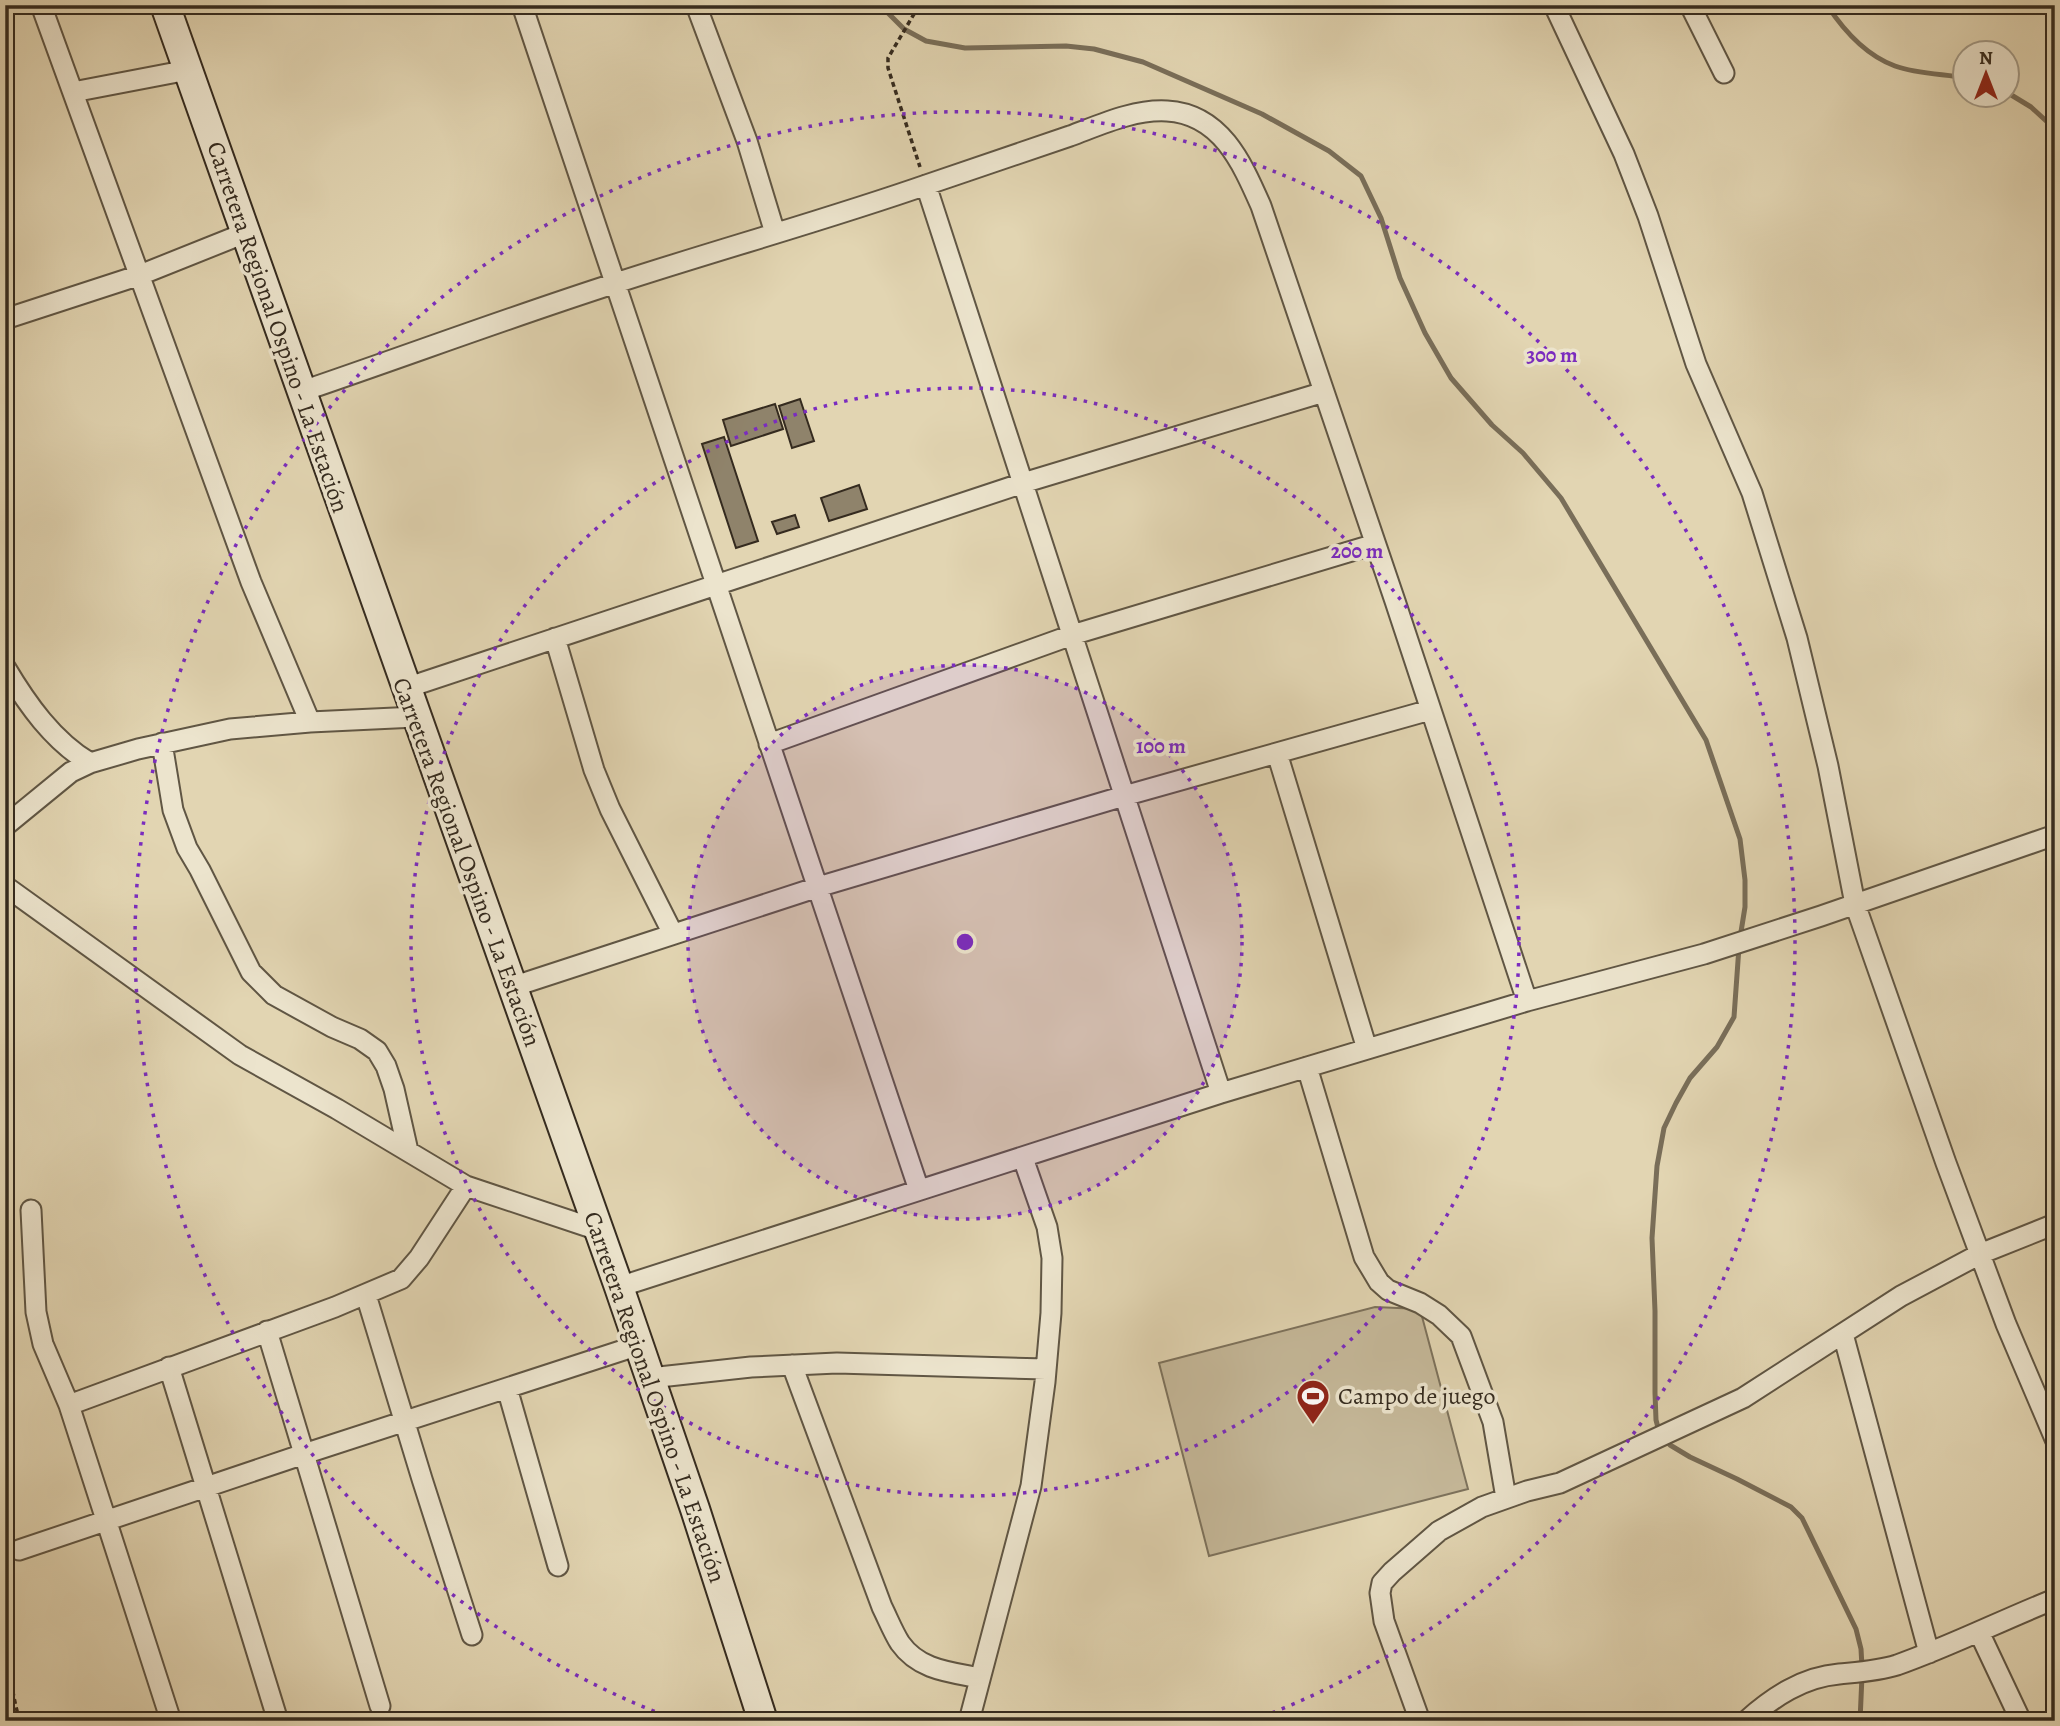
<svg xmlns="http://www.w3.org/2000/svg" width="2060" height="1726" font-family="Alegreya,serif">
  <rect width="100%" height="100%" fill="#e2d5b2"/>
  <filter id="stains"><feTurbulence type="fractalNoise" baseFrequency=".00286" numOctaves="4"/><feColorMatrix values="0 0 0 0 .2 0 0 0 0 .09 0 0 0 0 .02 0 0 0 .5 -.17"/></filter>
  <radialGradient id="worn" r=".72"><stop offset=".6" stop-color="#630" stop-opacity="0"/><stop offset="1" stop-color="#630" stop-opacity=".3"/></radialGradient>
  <path fill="#c5b899" stroke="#7d725c" stroke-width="2" d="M1375,1307l45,2 48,180 -259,67 -50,-193z"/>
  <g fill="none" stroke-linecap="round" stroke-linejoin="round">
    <path stroke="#796e59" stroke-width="5" d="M880,5l24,24 22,12 39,7 101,-2 28,3 49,13 119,52 67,37 32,25 20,42 19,60 25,55 26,45 41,47 31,28 38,45 145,242 34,99 5,41v27l-5,31
      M1827,5c17,26 38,50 68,61 22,8 48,8 71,12
      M2008,93l23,14 24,22
      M1739,947l-5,70 -17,30 -27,31 -14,25 -12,25 -7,38 -5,72 3,73v82l1,27 4,15 10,10 20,12 47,22 54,28 11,11 54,111 5,20 1,18
      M1860,1721l2,-45"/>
  </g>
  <path fill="#8f836b" stroke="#352b1f" stroke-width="2" d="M800,399l14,42 -22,7 -13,-42z
    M775,404l8,25 -52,17 -8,-26z
    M724,437l34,104 -22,7 -34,-104z
    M859,485l8,24 -38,12 -8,-23z
    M795,515l4,12 -22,7 -5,-12z"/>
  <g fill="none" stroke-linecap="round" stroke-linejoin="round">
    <defs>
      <path id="street" d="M41,5l210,577 59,140
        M522,5l397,1185
        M696,5l51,136 28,92
        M1554,5l70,149 24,62 48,148 56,129 45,145 31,128 27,138 91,259 60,161 49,115
        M1690,5l34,68
        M73,92l115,-22
        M926,185l295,908
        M5,319l135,-44 105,-42
        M300,392c106,-36 210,-75 316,-109 104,-34 210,-63 313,-99 47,-16 94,-32 141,-48 30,-11 64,-27 97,-25 54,3 75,52 94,95l134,395 132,400
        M555,638l39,132 16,39 63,125
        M5,667c22,37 48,74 85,96
        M406,688l617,-205 301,-91
        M162,743l11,67 14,38 13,22 51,102 23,23 58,32 28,12 17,12 9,15 8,23 14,62
        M769,744l303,-109 303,-91
        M1277,753l90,296
        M5,826l66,-54 19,-9 48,-14 92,-20 80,-7 106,-5
        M5,886l235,169 97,54 129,77 132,44
        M512,987l306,-100 306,-91 306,-86
        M1307,1067l57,190 15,25 9,8 32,13 19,12 22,21 32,86 13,76
        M31,1210l5,102 7,32 26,61 102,316
        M619,1287l602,-194 306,-92 177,-47 117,-38 234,-81
        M366,1295l56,184 50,156
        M267,1331l113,375
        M1843,1334l86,319
        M792,1365l90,242c6,12 11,25 18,36 19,27 49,29 80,35
        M169,1367l109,354
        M650,1378l101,-11 86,-4 209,6
        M507,1388l51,178
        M69,1405l266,-98 66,-28 18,-21 47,-72
        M19,1550l285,-96 335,-109
        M1979,1632l42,89
        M969,1721l62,-235 14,-104 6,-69 1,-55 -5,-31 -24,-69
        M1420,1721l-36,-100 -4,-28 2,-10 10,-11 47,-41 43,-24 45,-16 33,-8 183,-85 158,-102 79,-42 75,-30
        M1746,1721c27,-24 57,-44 93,-47 20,-2 39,-3 58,-9 54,-19 105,-45 158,-66"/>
      <path id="secondary" d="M165,5l454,1282 76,222 68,212"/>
    </defs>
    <use href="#street" stroke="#605644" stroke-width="23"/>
    <use href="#secondary" stroke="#352b1f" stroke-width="32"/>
    <path stroke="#352b1f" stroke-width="3.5" stroke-dasharray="5 3.5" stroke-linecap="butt" d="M912,5l2,9 -26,44v10l32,99
      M12,1564c-12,35 -4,121 8,157"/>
    <use href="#street" stroke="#ece4cd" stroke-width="19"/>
    <use href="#secondary" stroke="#ece4cd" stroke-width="28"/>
  </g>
  <circle cx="965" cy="942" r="277" fill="#7b2cbf" fill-opacity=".12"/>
  <g fill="none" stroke="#7b2cbf" stroke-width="3.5" stroke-dasharray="3.5 7">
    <circle cx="965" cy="942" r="277"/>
    <circle cx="965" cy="942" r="554"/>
    <path d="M674 1719A830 830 0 1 1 1256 1719"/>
  </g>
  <defs>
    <symbol id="stadium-pin" viewBox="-11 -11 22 30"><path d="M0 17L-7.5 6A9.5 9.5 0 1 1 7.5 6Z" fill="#8f2418" stroke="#ece4cd"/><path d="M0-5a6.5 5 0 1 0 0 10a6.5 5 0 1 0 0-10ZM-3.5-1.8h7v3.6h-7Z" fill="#fff"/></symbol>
  </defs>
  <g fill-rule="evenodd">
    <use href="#stadium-pin" x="1294" y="1377" width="38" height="52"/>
  </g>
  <g text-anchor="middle" stroke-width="7" stroke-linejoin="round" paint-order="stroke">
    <g font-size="24" fill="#352b1f" stroke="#ece4cd">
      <text transform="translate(278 327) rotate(71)" y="8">Carretera Regional Ospino - La Estación</text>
      <text transform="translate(467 862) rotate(70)" y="8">Carretera Regional Ospino - La Estación</text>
      <text transform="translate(655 1397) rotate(71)" y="8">Carretera Regional Ospino - La Estación</text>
    </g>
    <g font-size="24" fill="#352b1f" stroke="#ece4cd" text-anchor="start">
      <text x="1338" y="1404">Campo de juego</text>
    </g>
  </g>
  <circle cx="965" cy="942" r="10" fill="#7b2cbf" stroke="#ece4cd" stroke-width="3.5"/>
  <g font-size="21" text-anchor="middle" font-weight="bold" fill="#7b2cbf" stroke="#ece4cd" stroke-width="7" stroke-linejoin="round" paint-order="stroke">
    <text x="1552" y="362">300 m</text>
    <text x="1357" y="558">200 m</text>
    <text x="1161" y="753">100 m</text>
  </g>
  <rect width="2060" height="1726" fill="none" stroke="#e2d5b2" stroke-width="28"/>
  <rect x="7" y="7" width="2046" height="1712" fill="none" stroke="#352b1f" stroke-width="3.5"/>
  <rect x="14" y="14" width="2032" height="1698" fill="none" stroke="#352b1f" stroke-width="2"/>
  <g transform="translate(1986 74)"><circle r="33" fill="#ece4cd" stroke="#a39a87" stroke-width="2"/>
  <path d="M0-5L12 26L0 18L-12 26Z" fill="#8f2418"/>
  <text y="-10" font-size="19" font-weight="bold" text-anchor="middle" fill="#352b1f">N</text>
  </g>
  <rect width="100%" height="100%" filter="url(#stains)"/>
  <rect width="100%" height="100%" fill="url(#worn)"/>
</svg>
